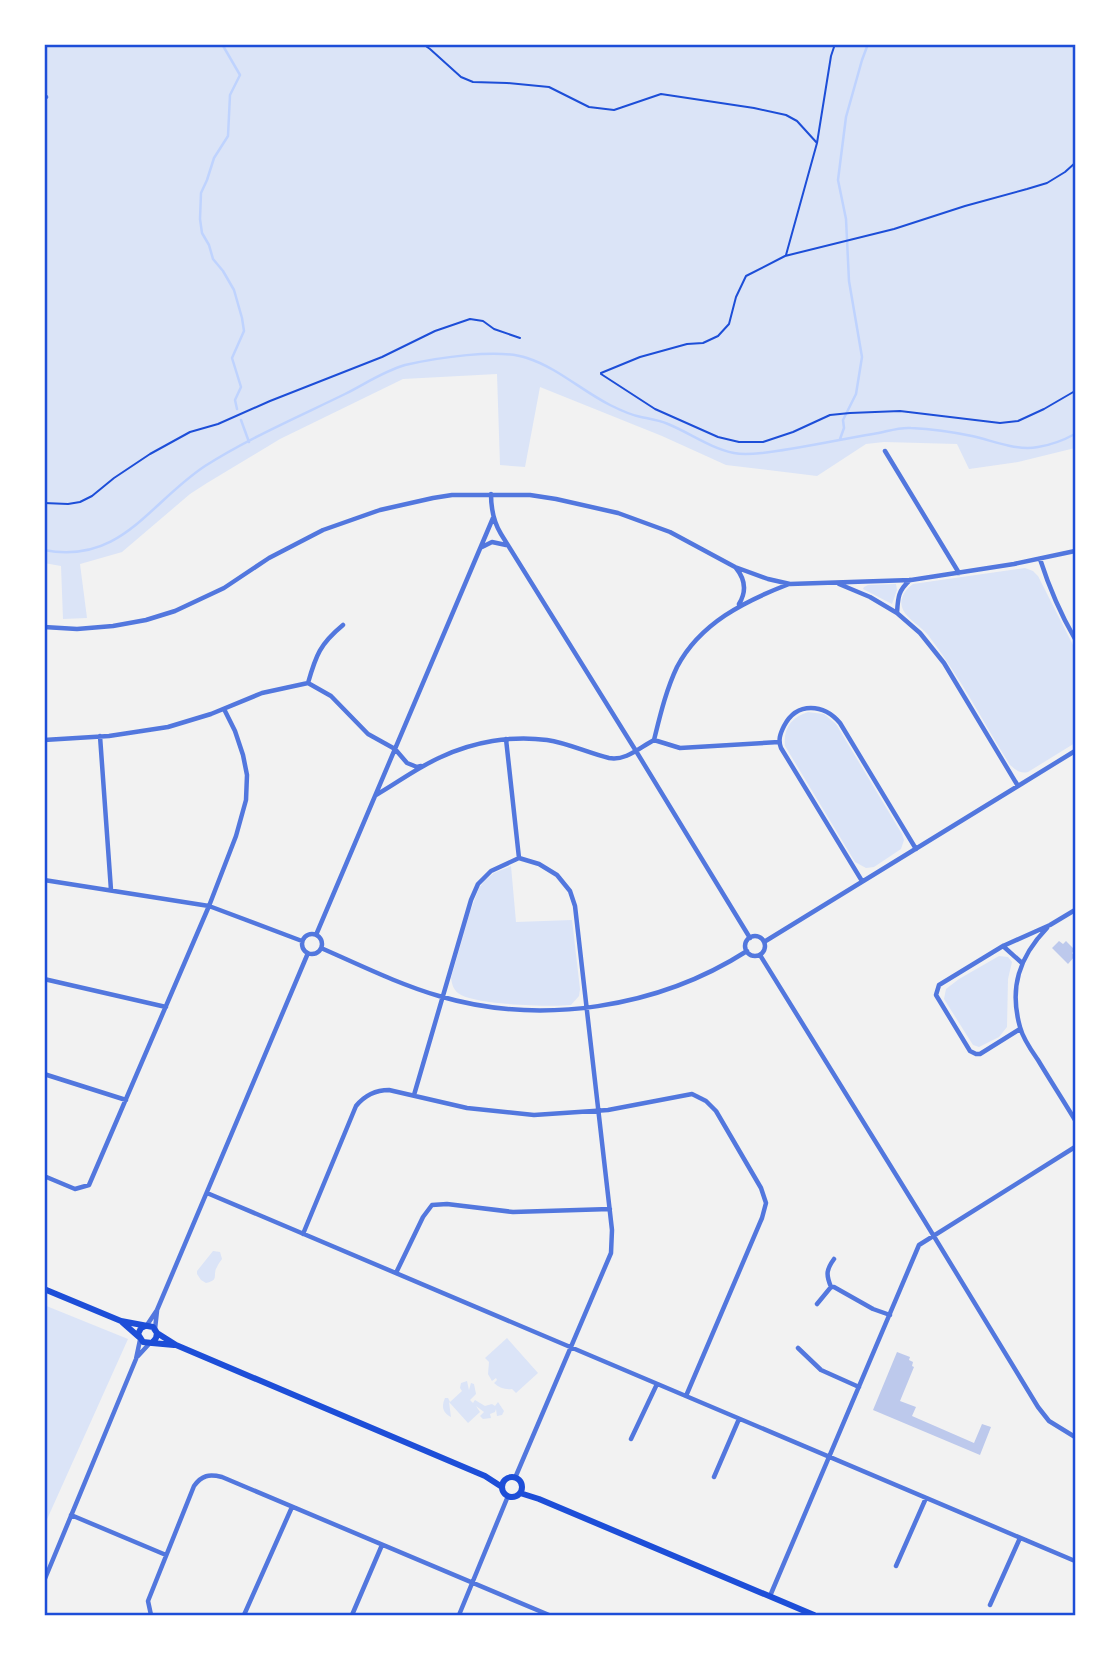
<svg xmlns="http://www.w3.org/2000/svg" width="1119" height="1659" font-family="'DM Sans',sans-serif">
  <rect width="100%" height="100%" fill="#f2f2f2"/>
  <path fill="#dbe4f7" d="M44,44h1031v404l-57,14 -49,7 -12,-25 -73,-2 -18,2 -49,32 -91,-11 -64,-29 -122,-49 -15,80 -25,-2 -3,-91 -94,5 -123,60 -73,44 -17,11 -68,58 -42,12 7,54 -24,1 -2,-53 -17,-3z
    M1025,568l8,3 5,5 37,73v94l-47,29c-8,2 -12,-2 -18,-7 -27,-43 -51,-90 -82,-130 -7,-9 -23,-17 -26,-28 -3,-9 4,-18 11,-23z
    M896,584l1,6 -5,14 -29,-15 1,-2 4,-2z
    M808,712l16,2 12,10 66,110 2,6 -3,9 -27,18 -8,1 -11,-6 -70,-116c-2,-18 7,-29 23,-34z
    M511,866l5,56 56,-2 8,69 -1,7 -8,9c-20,2 -99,0 -113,-12 -5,-4 -6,-9 -7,-15l19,-66 9,-24 6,-8 9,-7z
    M999,956l9,1 4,5 -4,17 -1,48 -8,10 -20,10 -6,-2 -29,-46 2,-10 13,-10z
    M213,1251l7,1 2,7c-2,3 -4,5 -5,8 -5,8 3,13 -11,16l-5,-3 -4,-6v-3z
    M44,1305l84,34 -84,187z
    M507,1338l31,35 -22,20 -4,-4c-6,1 -13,-1 -18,-6l3,-3 -1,-2 -4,3 -4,-7 1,-12 -4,-4z
    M467,1381l2,9 2,-7 3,1 2,10 -6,6 3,3 2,-3 10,6 7,-2 3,2 3,-4 6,9 -2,4 -5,1 -1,-7 -1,3 -5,2 1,4 -8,1 -3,-3 4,-4 -8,-6 4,6 -12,11 -19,-21 2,15c-8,-4 -10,-10 -6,-19h3l2,4 12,-11 -2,-3 1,-5z"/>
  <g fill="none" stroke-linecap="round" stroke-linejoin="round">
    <path stroke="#bfd3fe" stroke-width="2.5" d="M222,44l18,31 -10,20 -2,41 -14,22 -7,22 -6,13 -1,26 2,14 7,12 4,14 10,12 11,19 8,28 2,13 -12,27 9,29 -6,13 2,9
      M241,420l8,22
      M840,439l4,-11 -1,-8 13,-26 6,-37 -13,-76 -3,-62 -8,-39 8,-63 16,-57 6,-16
      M44,550c77,15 105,-47 161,-84 44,-28 93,-49 140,-72 20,-10 39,-23 60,-29 31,-7 93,-17 122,-7 31,10 55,33 83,47 10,5 20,10 31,12 10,2 18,3 27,7 22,9 42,24 66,29 9,2 19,1 28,0 37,-4 74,-13 111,-19 13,-2 25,-7 38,-6 20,1 42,4 61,8 22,5 44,15 66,11 13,-2 26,-7 37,-13"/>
  </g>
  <path fill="#bdc9ec" d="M1059,941l4,3 3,-3 9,9 -3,3 3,3 -7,8 -16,-16z
    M897,1352l13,5 -1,3 4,2 -1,4 2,1 -14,34 16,6 -4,9 62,27 8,-19 9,3 -11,28 -107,-45z"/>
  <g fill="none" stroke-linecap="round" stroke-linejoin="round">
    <path stroke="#1d4ed8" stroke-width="2" d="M387,44l6,1 30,-1 7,5 31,28 12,5 34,1 42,4 40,20 25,3 47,-16 93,14 32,7 11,6 20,22
      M786,255l31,-112 14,-87 4,-12
      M601,373l39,-16 47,-13 16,-1 15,-7 11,-12 7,-27 10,-21 39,-20 109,-27 71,-23 62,-17 20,-6 18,-11 10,-9
      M601,374l54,35 63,28 21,5h24l30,-10 37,-17 20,-2 50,-2 100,12 18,-2 26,-12 31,-18
      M44,503l24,1 12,-2 12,-6 22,-18 36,-24 40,-22 28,-8 52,-23 112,-44 53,-26 35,-12 13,2 11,8 26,9"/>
    <path stroke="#5277de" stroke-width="4.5" d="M44,98l2,-1
      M885,451l74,122
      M491,494c0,15 2,27 10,40l135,217 114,187
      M482,547l10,-5 14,3
      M1040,559c9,28 20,54 35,80
      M736,568c9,11 11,23 3,36
      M839,584l31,13 27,16 23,20 24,30 74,123
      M897,613c1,-16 1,-22 13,-33
      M44,627l33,2 36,-3 33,-6 29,-9 49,-23 45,-30 54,-28 57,-20 53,-12 19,-3h78l26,4 62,14 52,19 65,35 33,12 22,5 121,-4 103,-16 61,-13
      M308,683c8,-28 12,-39 35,-58
      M100,736l11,154
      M506,739l13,119
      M44,740l65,-4 59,-9 43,-13 51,-21 46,-10 23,13 37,38 27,15 12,14 10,4 4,-1
      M654,740l26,8 99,-6
      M376,795c21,-12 42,-28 65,-38 32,-15 70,-22 106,-17 21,3 41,13 62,18 17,3 30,-10 45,-18 6,-24 12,-50 23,-73 23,-44 68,-66 112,-83
      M44,880l165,26 93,35
      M862,881l-81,-133c-3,-8 -1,-14 3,-22 13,-25 40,-22 56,-3l76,126
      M1047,928c-28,29 -38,60 -27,99 3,12 11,23 18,33 12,20 25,40 37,60
      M302 944a10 10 0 1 1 20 0a10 10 0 1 1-20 0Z
      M316,935l177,-417
      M745 946a10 10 0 1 1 20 0a10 10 0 1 1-20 0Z
      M764,942l311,-191
      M1003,946l19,17
      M321,948c39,17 77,36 118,48 102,30 219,12 308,-45
      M760,955l164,265 114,187 11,14 26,16
      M44,979l122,28
      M1020,1029l-40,25h-4l-6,-3 -34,-56 3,-10 64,-39 47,-21 25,-15
      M44,1074l82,26
      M414,1095l57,-195 7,-16 13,-13 28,-13 20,6 18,11 13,16 5,15 37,324 -1,23 -96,225
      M44,1176l31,13 14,-4 120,-279 27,-70 10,-36 1,-25 -4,-20 -8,-24 -11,-22
      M207,1193l868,368
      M303,1234l53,-128c9,-11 19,-16 33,-16l78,18 67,7 74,-5 84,-16 14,7 10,10 45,77 5,15 -4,15 -76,178
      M834,1259c-8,11 -8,16 -3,28h3l39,22 17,6
      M396,1273l27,-56 9,-12 15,-1 66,8 97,-3
      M817,1304l14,-17
      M147,1325l10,-15 151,-357
      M155,1329l2,-18
      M798,1348l23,22 38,17
      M138,1356l11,-12
      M631,1439l26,-55
      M714,1477l25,-58
      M71,1515l95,40
      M896,1566l30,-68
      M44,1581l92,-222 4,-19
      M770,1596l149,-351 156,-98
      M990,1605l30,-67
      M151,1615l-3,-14 46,-115c8,-11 15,-12 28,-9l327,138
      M244,1615l48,-108
      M352,1615l30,-70
      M459,1615l49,-119"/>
    <path stroke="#1d4ed8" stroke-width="6" d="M44,1289l77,32 32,6 4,6 19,12 309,131 17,11
      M122,1322l17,15
      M145,1326l-4,2 -3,6 5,8 9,1 4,-5 1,-5
      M152,1343l22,2
      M502 1487a10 10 0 1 1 20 0a10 10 0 1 1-20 0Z
      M520,1493l19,6 275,116"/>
  </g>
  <rect width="1119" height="1659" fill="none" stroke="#ffffff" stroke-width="91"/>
  <rect x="46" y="46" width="1028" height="1568" fill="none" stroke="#1d4ed8" stroke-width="2.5"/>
</svg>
